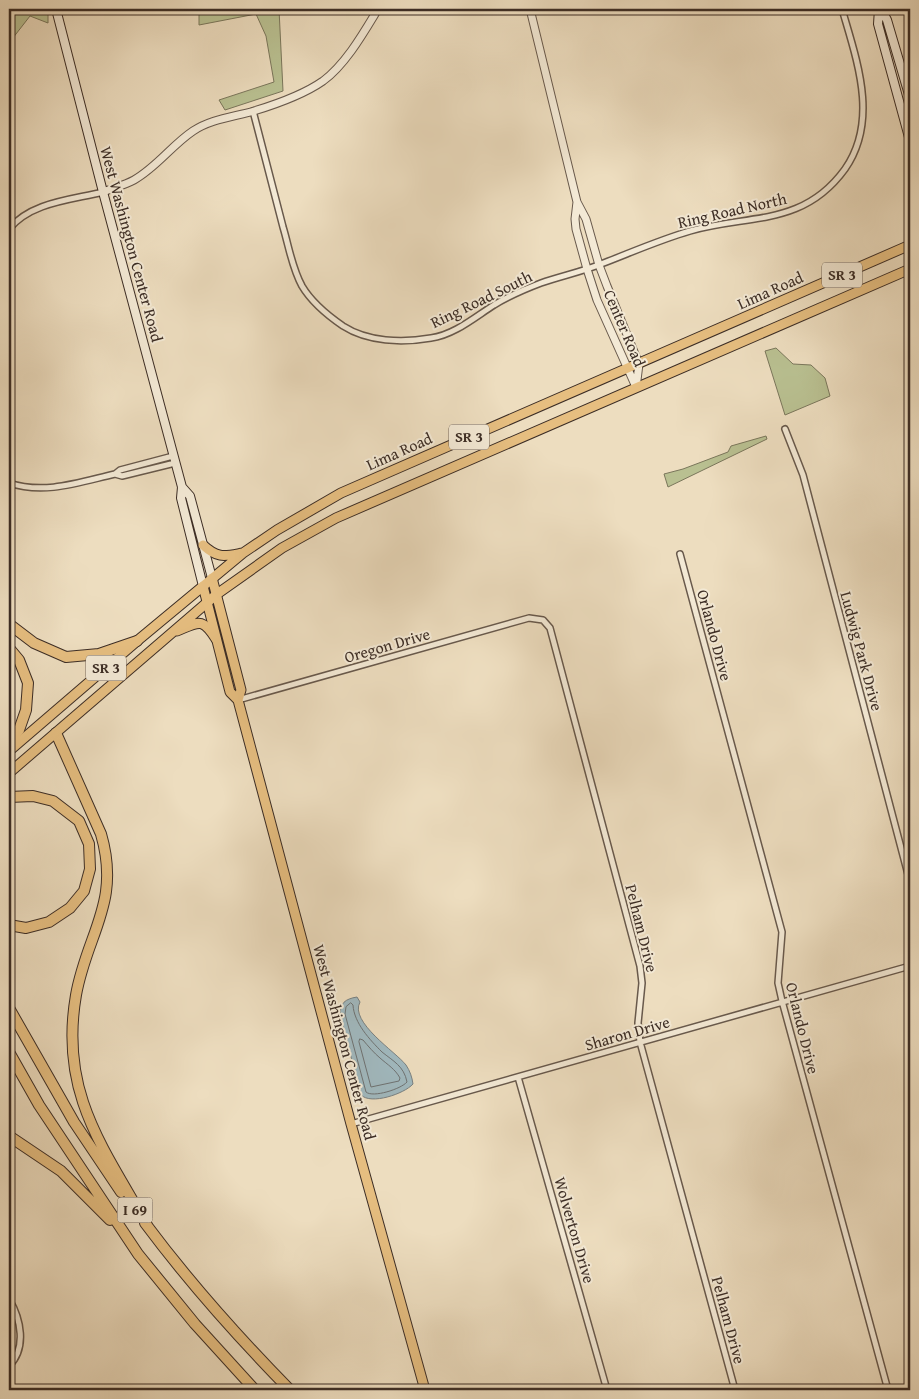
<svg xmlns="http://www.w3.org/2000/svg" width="919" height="1399" font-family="'Gentium Book Plus',serif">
  <rect width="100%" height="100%" fill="#edddbf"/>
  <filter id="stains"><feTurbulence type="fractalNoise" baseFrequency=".004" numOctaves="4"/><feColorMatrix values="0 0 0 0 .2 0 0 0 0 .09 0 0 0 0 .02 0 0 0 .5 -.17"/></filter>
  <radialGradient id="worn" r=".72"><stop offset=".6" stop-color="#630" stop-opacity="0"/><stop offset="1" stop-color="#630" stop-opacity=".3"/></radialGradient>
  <path fill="#b9c091" stroke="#7a765b" d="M9,9h39v14l-18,-7 -21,27z
    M199,9h80l4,82 -58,19 -6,-10 55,-18 -8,-46 -10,-22 -57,11z
    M776,348l17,16 18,1 14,13 5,18 -45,19 -20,-64z
    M766,436l1,3 -99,48 -4,-13 19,-5 45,-17 3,-6z"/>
  <path fill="#a0b8be" stroke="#788081" d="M357,997l3,5c-11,20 36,50 46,63 4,6 6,12 7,19 -9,10 -42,21 -52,11l-21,-80c0,-12 5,-16 17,-18z"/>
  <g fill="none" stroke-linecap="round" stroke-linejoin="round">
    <path stroke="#6e7272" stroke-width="1" d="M351,1003l2,2c1,18 17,35 29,47 11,9 22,14 25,30 -6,7 -34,16 -41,10l-21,-78 1,-7z
      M360,1039l3,1c5,6 11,13 17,18 8,7 15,11 20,20l-1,3 -28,6 -12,-45z"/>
    <defs>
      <path id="minor" d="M253,111c10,39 20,78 30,116 6,20 9,41 19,59 10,17 25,29 41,40 25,16 59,17 88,12 23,-3 44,-21 63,-33 15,-9 31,-16 47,-22 20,-7 40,-11 60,-19 29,-11 58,-24 89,-33 59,-17 113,-4 155,-62 34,-49 12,-108 -3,-160
        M9,229c22,-27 62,-29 94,-37
        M785,429l18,46 107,407
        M115,474l7,2 53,-13
        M9,483c36,12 71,-1 106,-9l5,-4 53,-14
        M680,554l102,378 -4,51 4,18 106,389
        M238,700l291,-82 14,2 7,8 90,338 2,17 -4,40 2,19 95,348
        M518,1077l89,313
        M351,1124l559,-158
        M9,1299c12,20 18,49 0,67"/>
      <path id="tertiary" d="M530,9l47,193 9,17 13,46 8,21 32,78 -3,24
        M103,192c10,-4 22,-7 31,-12 23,-13 38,-35 59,-49 18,-12 40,-14 61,-20 23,-7 49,-16 69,-30 23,-17 41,-49 55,-72
        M577,202l-2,17 1,10 11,40 10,31 39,87"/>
      <path id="secondary" d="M56,9l47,183 79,295 -1,11 22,88
        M879,9l-1,15 32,117
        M881,9l6,11 23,78
        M182,487l8,9 22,82"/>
      <path id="primary" d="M212,578l29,112 -3,10
        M203,586l27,106 8,8 113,424 74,266"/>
      <path id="trunk" d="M203,545c15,14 22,11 40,8
        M177,631c22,-9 25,-14 39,8
        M9,751l128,-110 106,-88 34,-23 64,-37 569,-248
        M9,773l208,-179 65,-46 54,-30 574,-249"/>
      <path id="motorway" d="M9,624l25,19 32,14 33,-3 38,-13
        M9,648l10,12 9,23 -2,27 -7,20 -10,12
        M56,733l45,101c20,69 -14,99 -25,161 -17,98 27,152 72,232
        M9,797l24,-1 20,5 26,20 10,23 1,25 -6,22 -14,17 -21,14 -23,6 -17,-3
        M9,1008l65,114 47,70
        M9,1052l30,53 99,149 57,70 60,66
        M9,1136l52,35 49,49
        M145,1223c44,59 93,114 145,167"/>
    </defs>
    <use href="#minor" stroke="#68594c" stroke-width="8"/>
    <use href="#tertiary" stroke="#68594c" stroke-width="9"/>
    <use href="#secondary" stroke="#3c2d25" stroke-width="10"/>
    <use href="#primary" stroke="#3c2d25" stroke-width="11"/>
    <use href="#trunk" stroke="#3c2d25" stroke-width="11"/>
    <use href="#motorway" stroke="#3c2d25" stroke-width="12"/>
    <use href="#minor" stroke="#f3e9d5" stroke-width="5"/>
    <use href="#tertiary" stroke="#f3e9d5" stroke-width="7"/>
    <use href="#secondary" stroke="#f3e9d5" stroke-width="8"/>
    <use href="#primary" stroke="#e6be80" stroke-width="9"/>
    <use href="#trunk" stroke="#e6be80" stroke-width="9"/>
    <use href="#motorway" stroke="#e6be80" stroke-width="10"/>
  </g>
  <g text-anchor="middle" stroke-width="4" stroke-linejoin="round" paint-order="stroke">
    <g fill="#f3e9d5" stroke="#73655a" stroke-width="1">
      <rect x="822" y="262.5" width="40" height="25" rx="4"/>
      <rect x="449" y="424.5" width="40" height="25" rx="4"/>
      <rect x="86" y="655.5" width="40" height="25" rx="4"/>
      <rect x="117.5" y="1197.5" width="35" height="25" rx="4"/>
    </g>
    <g font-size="15" font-weight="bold" fill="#3c2d25">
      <text x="842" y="280">SR 3</text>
      <text x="469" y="442">SR 3</text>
      <text x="106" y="673">SR 3</text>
      <text x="135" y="1215">I 69</text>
    </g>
    <g font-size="16" fill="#3c2d25" stroke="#f3e9d5">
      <text transform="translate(732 210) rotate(-13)" y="6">Ring Road North</text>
      <text transform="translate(132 244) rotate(75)" y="6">West Washington Center Road</text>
      <text transform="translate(770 290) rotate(-24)" y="6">Lima Road</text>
      <text transform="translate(481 299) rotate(-26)" y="6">Ring Road South</text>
      <text transform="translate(625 328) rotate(67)" y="6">Center Road</text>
      <text transform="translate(399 451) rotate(-24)" y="6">Lima Road</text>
      <text transform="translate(715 635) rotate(75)" y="6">Orlando Drive</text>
      <text transform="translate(387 645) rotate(-16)" y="6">Oregon Drive</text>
      <text transform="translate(862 651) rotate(75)" y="6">Ludwig Park Drive</text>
      <text transform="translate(642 928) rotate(76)" y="6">Pelham Drive</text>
      <text transform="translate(803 1028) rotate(76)" y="6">Orlando Drive</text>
      <text transform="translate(627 1033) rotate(-16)" y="6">Sharon Drive</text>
      <text transform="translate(345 1042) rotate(75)" y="6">West Washington Center Road</text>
      <text transform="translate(575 1230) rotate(74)" y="6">Wolverton Drive</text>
      <text transform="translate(729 1320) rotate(75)" y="6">Pelham Drive</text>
    </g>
  </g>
  <rect width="919" height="1399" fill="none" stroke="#edddbf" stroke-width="30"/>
  <rect x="10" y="10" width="899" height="1379" fill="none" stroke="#3c2d25" stroke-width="2.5"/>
  <rect x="15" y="15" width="889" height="1369" fill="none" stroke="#3c2d25"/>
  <rect width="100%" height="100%" filter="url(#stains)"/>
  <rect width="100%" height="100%" fill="url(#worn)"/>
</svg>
